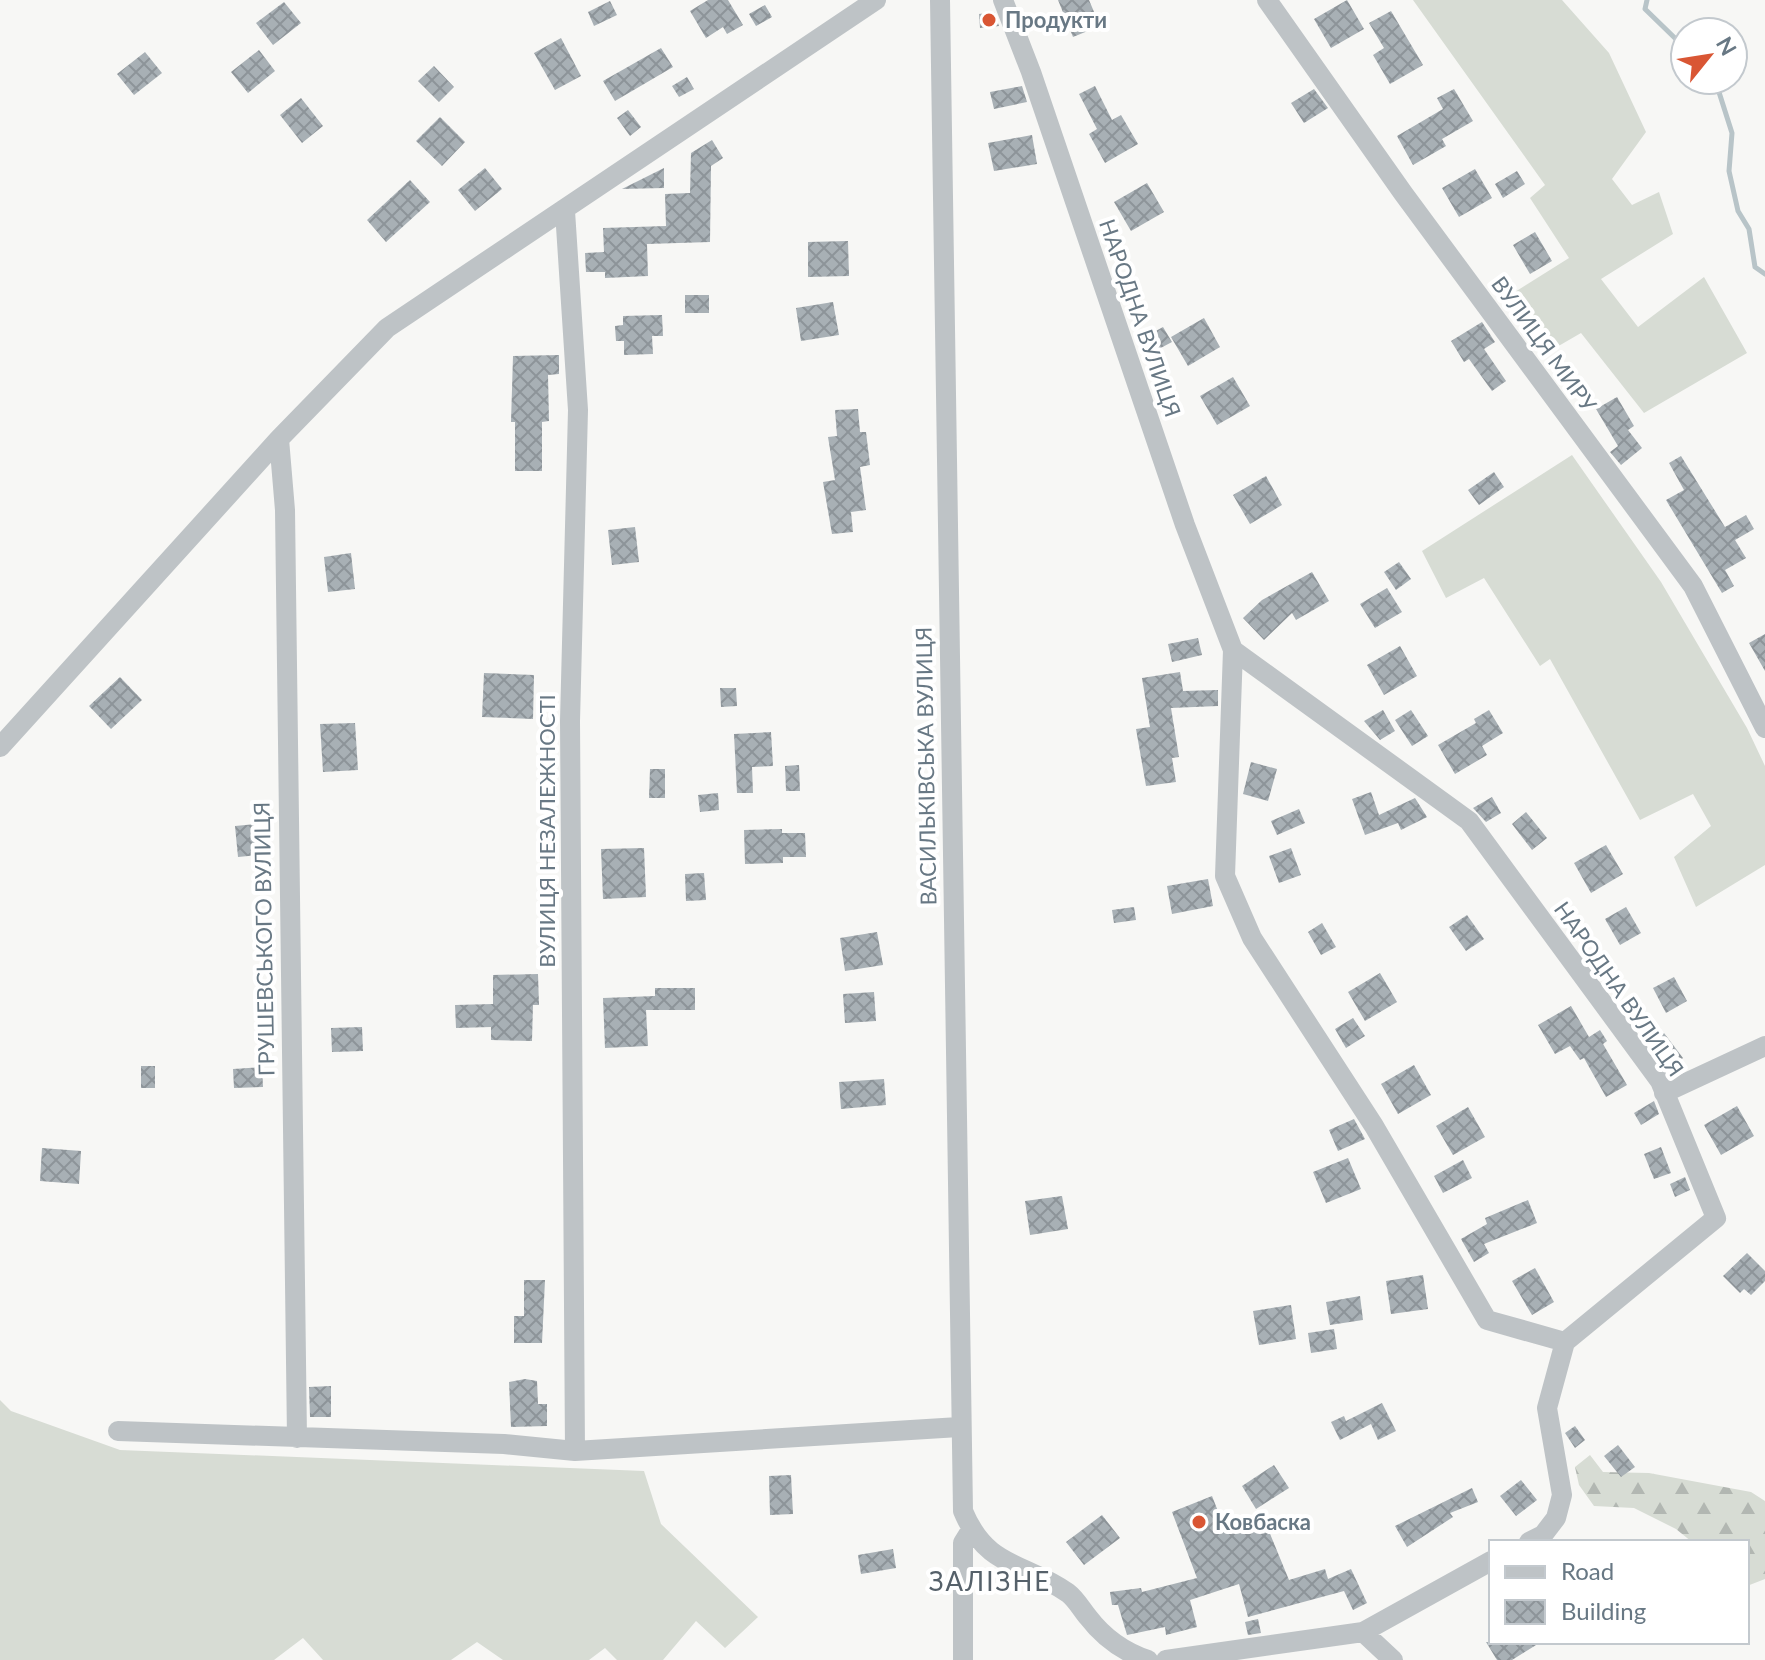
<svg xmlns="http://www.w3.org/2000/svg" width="1765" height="1660" font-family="Lato,sans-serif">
  <defs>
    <pattern id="forest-firs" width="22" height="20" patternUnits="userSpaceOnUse" patternTransform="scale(2)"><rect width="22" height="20" fill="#d7dcd4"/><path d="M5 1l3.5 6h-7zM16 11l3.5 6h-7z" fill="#b2b7b2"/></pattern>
    <pattern id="building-cross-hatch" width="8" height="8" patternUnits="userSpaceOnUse" patternTransform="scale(2)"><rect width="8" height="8" fill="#a8b0b5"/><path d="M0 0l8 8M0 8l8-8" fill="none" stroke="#8d9499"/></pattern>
  </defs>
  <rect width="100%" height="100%" fill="#f7f7f5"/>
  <path fill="url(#forest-firs)" d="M1590,1455l13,17 46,1 102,19 14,9v78l-18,7v-44h-55l-16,-13 -42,-21 -40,-2 -15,-21 -4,-18z"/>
  <path fill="#d7dcd4" d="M1413,0h149l47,53 37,79 -34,47 20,26 27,-13 14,42 -72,45 37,48 66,-50 43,76 -103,60 -63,-80 -38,22 -36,-58 62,-39 -39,-60 15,-13z
    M1572,455l89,127 86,146 18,38v99l-69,42 -22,-50 37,-31 -18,-32 -53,26 -90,-161 -10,7 -56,-88 -38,20 -24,-47z
    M0,1400l11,11 109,39 524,21 17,53 97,93 -33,31 -29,-27 -33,39h-46l-12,-12 -16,12h-86l-26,-18 -26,18h-128l-20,-22 -29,22h-274z"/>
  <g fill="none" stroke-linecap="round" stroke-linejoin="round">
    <path stroke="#b8c4c8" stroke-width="5" d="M1647,0l-2,9 35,34 5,31
      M1698,80l20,9 14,44 -3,38 9,40 11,18 6,38 10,7"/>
  </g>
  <path fill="url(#building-cross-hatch)" d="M708,0h20l15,25 -16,9 -4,-7 -17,11 -16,-27z
    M1058,0h31l11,26 -27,11z
    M1347,0l17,29 -33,19 -17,-29z
    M610,1l7,14 -23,11 -6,-14z
    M284,2l17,21 -28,22 -17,-22z
    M765,5l7,12 -16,9 -7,-12z
    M1391,11l32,54 -33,19 -17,-29 11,-7 -15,-25z
    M994,12l5,14 -19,2 -1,-14z
    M561,38l20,38 -26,14 -21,-37z
    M661,48l12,19 -58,34 -12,-20z
    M259,50l16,21 -27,22 -17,-21z
    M145,52l17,21 -28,22 -17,-21z
    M434,66l20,21 -15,15 -21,-21z
    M687,77l7,12 -15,8 -7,-11z
    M1022,86l5,16 -33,7 -4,-17z
    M1095,86l17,34 9,-5 17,29 -33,19 -16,-29 8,-5 -18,-35z
    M1314,89l14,19 -24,15 -13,-20z
    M1454,89l19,32 -31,18 4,7 -33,19 -16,-29 46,-27 -6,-11z
    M301,98l22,28 -21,17 -22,-28z
    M628,110l13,17 -11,9 -13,-18z
    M440,117l25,25 -23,24 -26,-25z
    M1032,135l5,29 -43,7 -6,-28z
    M712,140l11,18 -12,8 -1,76 -63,2 1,32 -43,2v-6h-19l-1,-19 19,-1 -1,-24 63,-2 -1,-32 25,-1 1,-40z
    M485,168l17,21 -27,22 -17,-21z
    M664,168v20l-42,1z
    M1475,169l17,29 -33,19 -17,-29z
    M1517,171l8,13 -22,14 -8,-14z
    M410,180l20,22 -44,40 -19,-22z
    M1147,183l17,29 -33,19 -17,-29z
    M1535,232l17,29 -22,13 -17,-29z
    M848,241l1,35 -41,1v-35z
    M685,295h24v18h-24z
    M833,302l6,33 -38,6 -5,-33z
    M662,315l1,21h-11l1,18 -29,1v-14h-8l-1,-15 8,-1v-9z
    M1204,318l16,29 -32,19 -17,-29z
    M1482,322l13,20 -11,7 22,32 -14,10 -23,-32 -5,3 -13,-21z
    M1163,327l9,15 -19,10 -8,-15z
    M559,355v19l-11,1 1,46 -7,1v49h-27v-49h-4l2,-66z
    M1233,377l17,29 -33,19 -17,-29z
    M1617,397l17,29 -6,4 14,18 -21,17 -11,-13 8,-6 -22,-37z
    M858,409l2,23h6l4,33 -10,2 6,43 -15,2 2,20 -21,2 -9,-52 12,-2 -7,-43 9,-1 -2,-26z
    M1681,456l44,71 21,-12 8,14 -19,11 11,18 -21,12 9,16 -12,7 -56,-93 18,-10 -15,-27z
    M1494,472l10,15 -25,18 -11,-15z
    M1266,476l16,29 -32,19 -17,-29z
    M635,527l4,35 -27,3 -4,-35z
    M351,553l4,36 -27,3 -4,-35z
    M1399,562l12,17 -15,11 -12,-18z
    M1312,572l17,29 -33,19 -4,-7 -28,27 -21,-22 19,-18z
    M1387,588l15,24 -27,16 -15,-24z
    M1765,634v37l-16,-28z
    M1198,638l4,17 -30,7 -4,-18z
    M1400,646l17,30 -33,19 -17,-30z
    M1180,672l3,19 35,-1v16l-47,2 8,49 -7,1 4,24 -30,4 -10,-57 14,-2 -8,-49z
    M484,673l50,2 -1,44 -51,-2z
    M120,677l22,23 -31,29 -22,-23z
    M720,688h16l1,18 -16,1z
    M1383,710l12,21 -15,9 -16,-19z
    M1411,710l17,26 -16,10 -17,-26z
    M1489,710l14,23 -21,13 5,9 -32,19 -17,-29 38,-22 -2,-4z
    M355,723l3,47 -35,2 -3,-48z
    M771,732l2,34 -21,1 1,26h-16l-3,-59z
    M1251,762l26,7 -9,32 -25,-7z
    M799,765l1,26h-14l-1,-25z
    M650,769h15v29h-16z
    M1371,792l8,23 36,-17 12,19 -26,13 -3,-7 -33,12 -13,-36z
    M718,793l1,17 -19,2 -2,-17z
    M1492,797l9,16 -15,9 -13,-14z
    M1299,809l6,14 -28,12 -6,-14z
    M1526,812l21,26 -15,12 -20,-26z
    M257,824l3,31 -22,2 -3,-31z
    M782,829v4h23l1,24h-23v6l-38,1 -1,-34z
    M1606,845l17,29 -32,19 -17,-30z
    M644,848l2,49 -43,2 -2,-50z
    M1291,848l10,27 -22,8 -10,-27z
    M704,873l2,27 -20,1 -1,-27z
    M1208,879l5,27 -41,8 -5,-28z
    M1134,907l2,13 -22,3 -2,-13z
    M1626,907l15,26 -21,12 -15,-26z
    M1467,915l17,24 -18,12 -17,-24z
    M1322,923l14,24 -15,8 -13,-23z
    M877,932l6,33 -38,6 -5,-33z
    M1380,973l17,29 -32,19 -17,-29z
    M538,974l1,31h-6l-1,36 -41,-1v-13l-35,1 -1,-23 38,-1v-29z
    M1674,977l13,24 -21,12 -13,-25z
    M655,988h40v22h-49l2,36 -43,2 -2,-50 52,-2z
    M874,992l2,29 -31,2 -2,-29z
    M1571,1006l18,31 11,-7 7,11 -4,3 24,41 -21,12 -22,-39 -4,2 -10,-14 -15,8 -17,-29z
    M1353,1018l12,18 -19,12 -11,-19z
    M362,1027l1,24 -31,1 -1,-24z
    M1664,1033l19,25 -15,12 -19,-25z
    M1414,1065l17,30 -33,19 -17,-30z
    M141,1066h14v22h-14z
    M262,1067l1,20 -29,1 -1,-19z
    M884,1079l2,26 -45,4 -2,-27z
    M1654,1101l5,13 -18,11 -7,-12z
    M1737,1106l17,30 -33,19 -17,-30z
    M1468,1107l17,30 -32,18 -17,-29z
    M1354,1119l11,20 -27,12 -9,-21z
    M1661,1147l10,26 -17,6 -10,-25z
    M42,1148l39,3 -2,33 -39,-3z
    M1348,1158l13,31 -35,14 -13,-31z
    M1463,1160l9,18 -29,15 -9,-17z
    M1685,1177l5,13 -15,7 -5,-13z
    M1062,1196l6,33 -38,6 -5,-34z
    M1528,1200l9,23 -53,21 5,9 -15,9 -13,-23 26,-15 -2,-6z
    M1747,1253l18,18v10l-14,14 -7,-6 -4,4 -17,-17z
    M1535,1268l19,34 -22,13 -20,-34z
    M1423,1275l5,34 -37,5 -5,-33z
    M524,1280h21l-3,63h-28v-27h10z
    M1360,1296l3,24 -33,5 -4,-23z
    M1291,1305l5,34 -37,6 -6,-34z
    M1334,1329l3,20 -26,4 -3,-20z
    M525,1379l12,2 1,23h9v22l-36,1 -2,-45z
    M331,1386v31h-21l-1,-30z
    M1382,1403l14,28 -18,9 -7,-16 -31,16 -9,-18 13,-6 2,5z
    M1575,1426l10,14 -10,8 -10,-15z
    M1618,1445l17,22 -14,10 -17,-21z
    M1274,1465l15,23 -33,21 -14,-23z
    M791,1475l2,39 -23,1 -1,-39z
    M1521,1480l16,20 -21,16 -16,-20z
    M1472,1488l6,14 -28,11 3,4 -46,30 -12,-21z
    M1212,1496l15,38 37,-15 25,61 36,-11 3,10 23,-10 16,34 -14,7 -9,-19 -96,26 -9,-33 -49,16 7,27 -31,8 -1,-8 -38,8 -9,-30h-6l-2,-13 31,-4 1,4 55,-14 -25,-66z
    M1102,1515l18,23 -36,27 -18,-23z
    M893,1549l3,19 -35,6 -3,-19z
    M1258,1619l3,14 -13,2 -3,-13z
    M1486,1642h55l-29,18h-15z"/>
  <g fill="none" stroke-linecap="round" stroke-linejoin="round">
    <path stroke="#bec3c6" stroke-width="20" d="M940,0l23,1511c24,58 61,51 105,82 8,6 14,17 20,24 16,21 36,35 60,43
      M1003,0l28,72 154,453 48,125 236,171 191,260 56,137 -151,124 -18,66 15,87 -6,23 -13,17 -14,7
      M1267,0l136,193 290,393 72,142
      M565,211l13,199 -8,311 5,730
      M279,439l6,71 12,928
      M1233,650l-8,226 27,62 122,188 113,194 78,22
      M0,747l279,-308 108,-111 489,-328
      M1664,1093l101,-47
      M118,1431l386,13 71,7 384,-24
      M1363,1632l128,-71
      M963,1660v-117l8,-13
      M1166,1660l197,-28 30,28"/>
  </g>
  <g fill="#d95634" stroke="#fff" stroke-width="3">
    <circle cx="989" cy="20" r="8"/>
    <circle cx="1199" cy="1522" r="8"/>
  </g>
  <g text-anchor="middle" stroke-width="8" stroke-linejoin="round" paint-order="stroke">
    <g font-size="22" font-weight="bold" fill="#687884" stroke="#fff" text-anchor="start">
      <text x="1005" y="28">Продукти</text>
      <text x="1215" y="1530">Ковбаска</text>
    </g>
    <g font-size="22" fill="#687884" stroke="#fff">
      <text transform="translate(1140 318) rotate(71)" y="8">НАРОДНА ВУЛИЦЯ</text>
      <text transform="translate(1544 344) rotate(54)" y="8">ВУЛИЦЯ МИРУ</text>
      <text transform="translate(926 766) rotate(-91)" y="8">ВАСИЛЬКІВСЬКА ВУЛИЦЯ</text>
      <text transform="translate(547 831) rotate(-90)" y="8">ВУЛИЦЯ НЕЗАЛЕЖНОСТІ</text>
      <text transform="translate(264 939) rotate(-91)" y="8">ГРУШЕВСЬКОГО ВУЛИЦЯ</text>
      <text transform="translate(1619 989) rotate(55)" y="8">НАРОДНА ВУЛИЦЯ</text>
    </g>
    <g font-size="26" letter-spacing="2" fill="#56616a" stroke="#fff">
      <text x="990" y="1591">ЗАЛІЗНЕ</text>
    </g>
  </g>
  <rect x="1489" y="1540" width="260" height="104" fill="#ffffff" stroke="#c3c9ce" stroke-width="2"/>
  <rect x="1505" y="1566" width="40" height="12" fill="#bec3c6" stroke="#c3c9ce" stroke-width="2"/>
  <text x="1561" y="1580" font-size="24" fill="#687884">Road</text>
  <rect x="1505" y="1600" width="40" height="24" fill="url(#building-cross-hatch)" stroke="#c3c9ce" stroke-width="2"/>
  <text x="1561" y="1620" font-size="24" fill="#687884">Building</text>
  <g transform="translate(1709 56) rotate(60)"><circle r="38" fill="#ffffff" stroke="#c3c9ce" stroke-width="2"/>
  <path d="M0-6L14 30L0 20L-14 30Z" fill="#d95634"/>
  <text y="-12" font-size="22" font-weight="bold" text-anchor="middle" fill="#687884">N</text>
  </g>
</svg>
